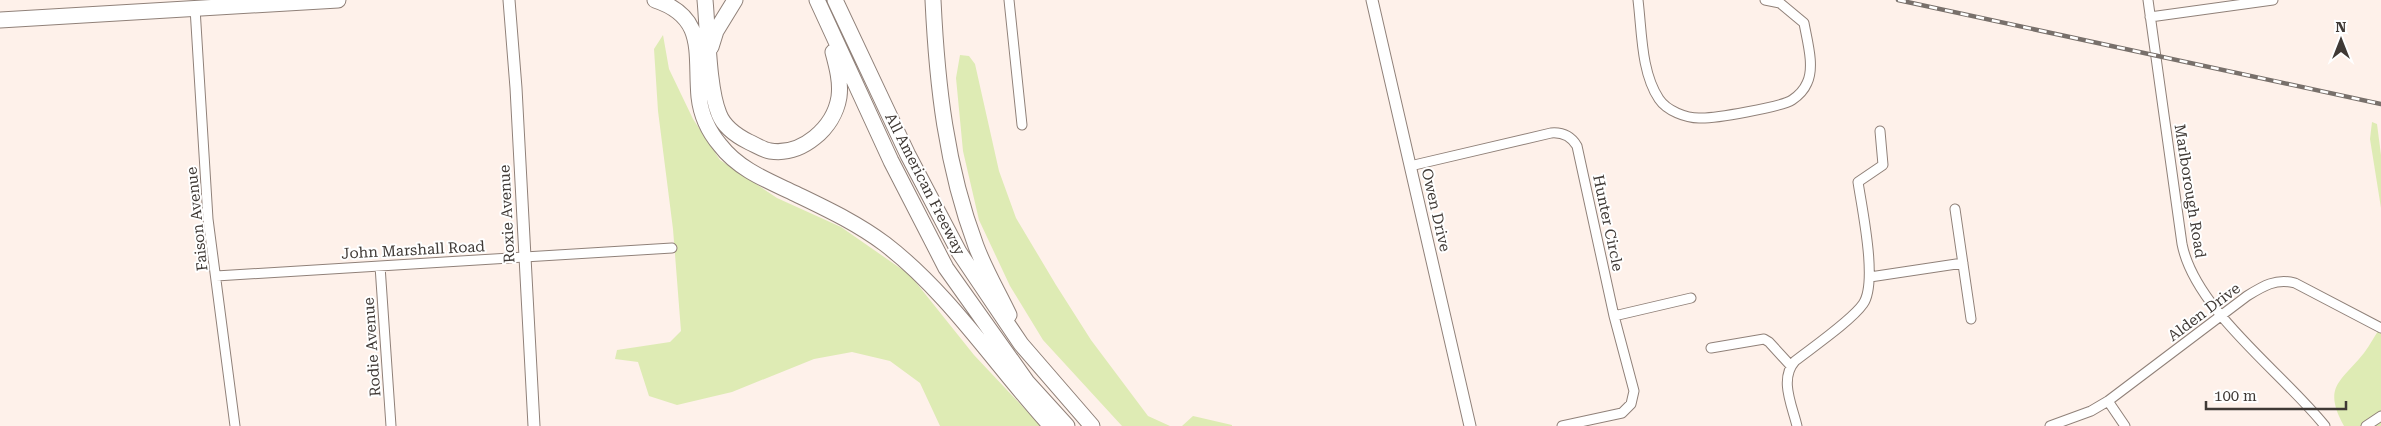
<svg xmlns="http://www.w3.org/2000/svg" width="2381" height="426" font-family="'Roboto Serif',serif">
  <rect width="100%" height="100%" fill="#fef1ea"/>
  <path fill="#deebb4" d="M663,35l6,34 24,50 27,41 57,38 64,29 69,48 64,80 67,71h-101l-20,-43 -30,-22 -38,-9 -38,7 -82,33 -55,13 -28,-9 -11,-34 -23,-3 2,-9 53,-8 11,-11 -8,-102 -15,-118 -4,-62z
    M960,55l9,1 6,8 24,107 17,47 40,67 35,55 57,76 22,10h-48l-79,-86 -33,-54 -31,-66 -16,-69 -7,-73z
    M2372,122l5,2 4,31v53l-11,-69z
    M2381,327v99h-37c-22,-40 -3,-44 20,-73 6,-8 11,-18 17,-26z
    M1193,416l39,9v1h-50z"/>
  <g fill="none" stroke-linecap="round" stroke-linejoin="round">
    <defs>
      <path id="street" d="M1009,0l13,125
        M1638,0c4,32 3,72 21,99 8,12 27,19 40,19 14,1 82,-11 93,-18 6,-4 12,-10 15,-17 8,-16 0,-43 -3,-60l-24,-20 -15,-3
        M2148,0l34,244c13,66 101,129 143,182
        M195,8l13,211 27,207
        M2150,17l123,-17
        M1410,166l141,-33c12,-1 20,3 26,13l37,170 20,75 -3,13 -9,9 -60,13
        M1955,209l16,110
        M380,266l11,160
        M216,276l456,-28
        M1870,277l93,-14
        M1614,316l77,-18
        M1711,348l53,-9 5,3 22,24
        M2108,401l17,25
        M1797,426c-5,-21 -18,-47 -2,-65 18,-14 57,-41 68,-57 15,-21 -1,-95 -5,-122l25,-17 -3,-34
        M2050,426l41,-15 17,-10 139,-105c16,-10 29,-18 48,-13l86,45
        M2366,426l15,-10"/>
      <path id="secondary" d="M509,0l7,88 18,338
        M1372,0l98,426"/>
      <path id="highway" d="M655,0c52,17 40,54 44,97 2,18 10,35 21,48 19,25 49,36 76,49 31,15 61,29 89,50 65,50 111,122 166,182
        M705,0c3,31 3,87 14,114 5,13 18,22 30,28 7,3 14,8 21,9 32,5 64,-23 69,-54 2,-15 -2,-30 -6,-45
        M817,0l74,161 55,107 81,114 40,44
        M835,0l73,155 51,97 62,92 71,82
        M933,0c4,85 13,166 43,246 9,24 22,46 33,69
        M0,20l338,-20
        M711,47l5,-16 19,-31"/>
    </defs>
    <use href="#street" stroke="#908179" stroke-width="11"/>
    <use href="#secondary" stroke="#908179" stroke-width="13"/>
    <use href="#highway" stroke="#908179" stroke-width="17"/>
    <use href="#street" stroke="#fff" stroke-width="9"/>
    <use href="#secondary" stroke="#fff" stroke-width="11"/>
    <use href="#highway" stroke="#fff" stroke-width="15"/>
    <defs>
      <path id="rail" d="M1898,0l483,104"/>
    </defs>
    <use href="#rail" stroke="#78706b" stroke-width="4.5"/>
    <use href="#rail" stroke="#fff" stroke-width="2.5" stroke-dasharray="8" stroke-linecap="butt"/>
  </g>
  <g text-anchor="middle" stroke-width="4" stroke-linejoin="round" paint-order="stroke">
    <g font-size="15" fill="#3f3935" stroke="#fff">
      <text transform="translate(925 184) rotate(63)" y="5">All American Freeway</text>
      <text transform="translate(2190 191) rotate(81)" y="5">Marlborough Road</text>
      <text transform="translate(1436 210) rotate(77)" y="5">Owen Drive</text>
      <text transform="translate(507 214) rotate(-93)" y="5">Roxie Avenue</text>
      <text transform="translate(197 219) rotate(-96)" y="5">Faison Avenue</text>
      <text transform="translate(1608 223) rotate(78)" y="5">Hunter Circle</text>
      <text transform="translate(413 250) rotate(-3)" y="5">John Marshall Road</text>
      <text transform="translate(2204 312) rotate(-37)" y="5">Alden Drive</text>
      <text transform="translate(372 347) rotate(-94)" y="5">Rodie Avenue</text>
    </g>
  </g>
  <g transform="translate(2341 40)" stroke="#ffffff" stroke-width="4" paint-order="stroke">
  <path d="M0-4L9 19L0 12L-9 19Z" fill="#3f3935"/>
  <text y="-8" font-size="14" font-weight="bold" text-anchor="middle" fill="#3f3935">N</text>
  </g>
  <path d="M2206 401v8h140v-8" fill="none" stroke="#3f3935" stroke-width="2.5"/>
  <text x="2214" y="401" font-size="15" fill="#3f3935" stroke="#ffffff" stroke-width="4" paint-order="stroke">100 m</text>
</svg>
